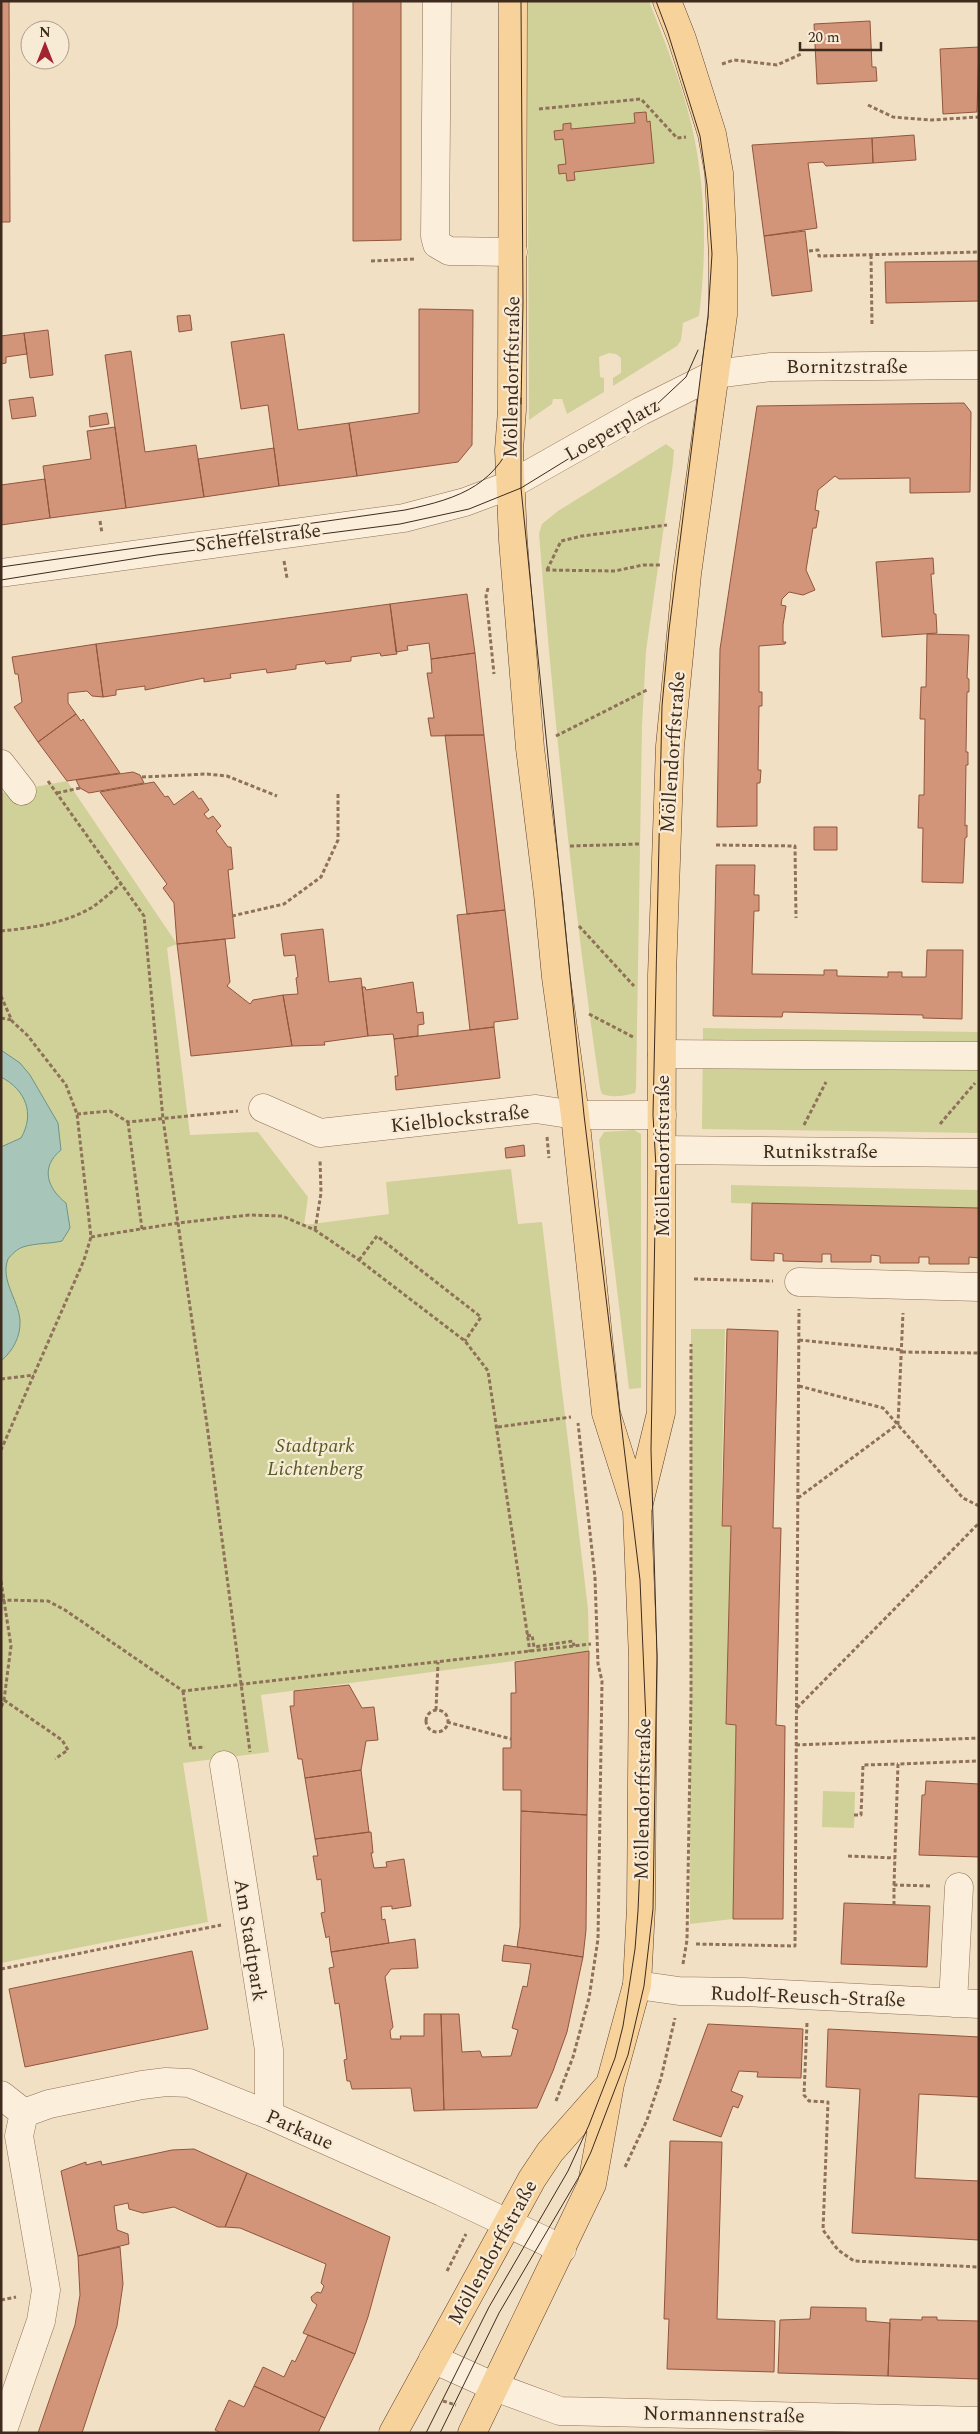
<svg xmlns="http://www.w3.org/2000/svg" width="980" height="2434" font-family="Spectral,serif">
  <rect width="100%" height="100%" fill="#f2e0c5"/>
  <path fill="#d0d198" d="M527,1h122c16,41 33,83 43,126 14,62 15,127 7,189l-16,7 -2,17 -4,6 -64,40v-8l8,-5v-15l-5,-4 -7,-1 -10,4 1,20 4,1v14l-37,22 -5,-15h-9l-1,5 -23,16z
    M666,444l8,6 -1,13 -27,188 -4,75 -6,363 -1,4c-10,3 -23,5 -33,1l-2,-6c-27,-184 -46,-369 -61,-554l3,-10 16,-13z
    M67,781l110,163 -10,4 23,187 68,-3 50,65 -4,28 85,-11 -3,-32 125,-13 7,55 24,-2 46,387 1,42 -328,44 8,57 -86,11 25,159 -207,41v-1170z
    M703,1028l276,4v101l-277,-4z
    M634,1130l7,4v254l-12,1 -30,-249 5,-8z
    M731,1185l248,5v18l-248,-5z
    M691,1329h34l-4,197h10l-5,199h10l-3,194 -43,5z
    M823,1791l32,1 -1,36 -32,-1z"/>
  <path fill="#a7c5b9" stroke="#6d9487" d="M1,1050l19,13 10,12 28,48 3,27c-21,17 -14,38 5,53l4,25 -8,13c-13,3 -27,2 -39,6 -6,2 -11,7 -15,12 -8,21 10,40 12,61 1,16 -7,31 -19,41v-214l20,-9c14,-24 5,-48 -20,-61z"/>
  <path fill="#d39579" stroke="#90563d" d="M1,1h8l1,221h-9z
    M353,1h48v239l-48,1z
    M870,21l2,46h4l1,14 -60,3 -3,-60z
    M979,47l-2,65 -34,2 -3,-65z
    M646,112l1,10 3,-1 4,42 -80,9 1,8 -8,1 -1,-8 -7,1 -1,-9 8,-1 -3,-25 -8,1 -1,-9 9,-1v-6l8,-1v6l64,-6 -1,-10z
    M914,135l2,25 -43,3 -1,-25z
    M872,138l1,25 -47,3 -3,-4 -15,1 9,65 -53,8 -12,-91z
    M805,231l7,60 -40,5 -8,-60z
    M979,261v40l-93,2 -1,-41z
    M419,309l54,1 -1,135 -14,17 -101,14 -8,-53 70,-10z
    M190,315l2,15 -13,2 -2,-16z
    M48,330l5,45 -23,3 -6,-45z
    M24,333l3,21 -21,3v6l-5,1v-28z
    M284,334l14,96 51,-7 8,53 -78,10 -11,-81 -27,4 -10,-67z
    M131,351l14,101 51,-7 8,52 -78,11 -21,-153z
    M33,397l3,19 -24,3 -3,-19z
    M964,403l7,9 -1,80 -60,1v-15l-71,1 -4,-3 -17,14 -3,20 4,1 -3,17h-3l-7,42 9,20 -12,5 -14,-3 -7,7 -1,6 5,1 -3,19v17h3l-1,2 -26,2v46h3v14h-3l-1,64h3l-1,13h-3v43l-40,1 3,-178 37,-243z
    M107,413l2,11 -19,3 -1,-11z
    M115,427l11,81 -76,10 -7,-52 48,-7 -4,-28z
    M274,448l5,38 -75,11 -6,-38z
    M45,479l5,39 -49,7v-40z
    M933,558l1,16h-3l3,40h2l1,19 -55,4 -6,-75z
    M467,594l8,59 -44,6 -2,-16 -22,3 1,4 -12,2 -6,-48z
    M390,604l7,50 -16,2 -1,-3 -29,4v4l-25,3 -1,-3 -29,4v4l-29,4 -1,-4 -36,5 1,4 -27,4v-4l-59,12v-4l-29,4v5l-13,2 -7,-53z
    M927,634l42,1 -2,43 2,1v13h-2l-1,60h2v13h-2l-1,61 2,-1v12l-2,1 -2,45 -41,-1 1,-54h-5l1,-33h5l1,-76h-5l1,-32h5z
    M96,644l7,53 -11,-1 -5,-5 -19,2v10l8,11 -38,28 -24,-35 8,-5 -4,-28h-3l-3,-17z
    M475,653l9,82 -53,1 -3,-18h6l-7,-45h5l-1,-14z
    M76,714l5,7 2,-2 37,54 -53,8 -29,-39z
    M445,735h39l21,175 -38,4z
    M133,772l7,3 4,8 -55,10 -9,-5 -4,-8z
    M154,782l11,15 3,-1 6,9 19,-14 6,8 2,-1 8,12 -5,4 4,5 5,-3 8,10 -5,5 12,16h3l2,22 -5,1 7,68 -58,6 -3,-41 -11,-15 4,-4 -67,-92z
    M814,827h23v23h-23z
    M716,865h39l-1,30h5v16h-5l-2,63 72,1v-5h13v6l51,1v-5h14v5h24l1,-27h36l-1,69 -39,-1v-3l-140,-3 -1,5 -69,-1z
    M505,910l13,109 -24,3v5l-24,3 -13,-115z
    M323,929l6,53 32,-4 7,58 -44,6 1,3 -33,1 -9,-51 15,-1 -2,-16 2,-1 -3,-22 -11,1 -3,-22z
    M225,939l5,43 -3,4 23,18 3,-4 30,-5 9,51 -101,10 -14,-112z
    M413,982l4,31 6,-1 1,12 -6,1v11l-24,3 -1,-5 -25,2 -6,-49h3l1,3z
    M494,1027l6,51 -104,12 -1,-14h3l-4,-37z
    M524,1145l1,11 -19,2 -1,-10z
    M752,1203l227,5v50l-10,-1v7h-40v-7h-10v6h-39v-7l-9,-1v7h-40v-8h-9v8l-39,-1v-7l-9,-1v8l-23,-1z
    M727,1329l51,2 -5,197h8l-5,197 9,1 -2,193h-50l3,-194 -10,-1 5,-198h-9z
    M589,1651l-2,164 -66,-4v-21h-18v-42h8v-55h5l-1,-31z
    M349,1685l13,23 12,-1 4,33 -12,1 -5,29 -56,8 -3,-19h-4l-8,-53h4v-15z
    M361,1770l8,62 -54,7 -10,-61z
    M926,1781l53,3v73l-60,-2 3,-60h3z
    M521,1811l66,4 -1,115 -3,27 -66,-10 3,-20z
    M371,1832l2,21h-2l3,15 13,-1 -1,-5 18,-3 7,47 -19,3v-3l-11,1 1,13 3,-1 4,24 -58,9 -2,-16 -3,2 -5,-25 4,-1 -4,-33 -4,1 -4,-24h5l-3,-17z
    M844,1903l86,3 -3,61 -86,-3z
    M415,1939l3,29 -27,1 -6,8 8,50 -3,4 1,8h10l-1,-3h24v-22h17l3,96 -30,1 -3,-23 -59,1 -2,-8h-3l-3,-21 3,-1 -8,-56 -4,1 -6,-36 5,-1 -3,-15z
    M504,1945l79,12 -16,75 -14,39 -16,37 -93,2 -3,-96h18l3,38 18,-1 2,6 29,-1 7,-26 -6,-2 11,-42 4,1 4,-23 -29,-3z
    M192,1951l16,78 -183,38 -16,-78z
    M708,2024l95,5 -2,49 -44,-1 1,-5 -19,-1 -8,20 12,5 -5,12 -5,-2 -12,31 -48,-17z
    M828,2029l151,8v60l-60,-3 -4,84 64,3v59l-127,-7 8,-144 -34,-2z
    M670,2141l52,1 -5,177 58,2 -1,51 -107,-3 2,-50h-5z
    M194,2149l53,24 -22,54h-7l-44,-20 -31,6 -14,-4 -1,-6 -14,3 3,24 11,4 1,10 -51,12 -17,-85 25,-9v3l15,-4 1,4 70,-15z
    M247,2173l143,64 -22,80 -13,37 -52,-21 14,-28 -5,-4 -1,-4 6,-5 4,1 3,-7 -3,-3 5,-19 -86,-36 -15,-1z
    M120,2247l3,37 -6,42 -35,107h-44l37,-108 5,-30 -2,-39z
    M811,2307l55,1v13l24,2 -2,53 -110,-3 2,-53 30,-1z
    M922,2317h15v3l42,1v58l-91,-3 2,-57 32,1z
    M308,2335l47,19 -30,64 -71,-32 9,-19 21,10 8,-17 3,2z
    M254,2386l71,32 -7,15h-97l-6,-3 14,-30 15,7z"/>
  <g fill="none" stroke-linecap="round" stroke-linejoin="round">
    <defs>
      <path id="minor" d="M437,1l-2,235 2,8 12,7 64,1
        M1,573l403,-55 61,-16 45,-17 131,-74 74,-37 56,-7 208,-2
        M1,764l21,27
        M662,1054l317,2
        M263,1108l57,25 216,-24 39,6h87
        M662,1150l317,3
        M799,1282l180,5
        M224,1765l45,285v65
        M637,1985l42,6 64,1 236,12
        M953,2003l6,-116
        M1,2095l23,18
        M24,2113l25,-9 93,-19 24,-3 23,1 80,32 173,77 120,57
        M433,2359l62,28 65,24 419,10
        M2,2433l39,-112 5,-31 -27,-154 5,-23"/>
      <path id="major" d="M513,1l-1,409 -3,40 4,90 17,208 18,146 8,83 19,138 31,298 31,98
        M393,2433l139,-254 18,-27 60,-68
        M472,2433l120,-249 18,-100 27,-99 4,-78 2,-248 -6,-148 24,-98 1,-438 8,-229 17,-172 36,-259v-57l-4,-85 -7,-39 -30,-95 -15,-38"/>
    </defs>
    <use href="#minor" stroke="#8f7159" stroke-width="29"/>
    <use href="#major" stroke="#5c3f2e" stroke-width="29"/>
    <path stroke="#8f7159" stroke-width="3" stroke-dasharray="4 2.5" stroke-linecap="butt" d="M722,64l12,-4 43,5 24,-11
      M868,105l25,12 38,3 48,-3
      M539,109l102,-10 36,39 9,-1
      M809,251l9,-1 1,6 160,-4
      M871,255l1,71
      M371,261l43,-2
      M100,521l2,12
      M284,561l3,17
      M546,570l69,1 28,-6h18
      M547,570l14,-29 21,-5 85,-11
      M488,588l-2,8 8,78
      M556,736l91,-46
      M142,777l65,-3 20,2 50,20
      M48,781l96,135 19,203 44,306 43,327
      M57,793l23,-5
      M716,845l79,1 1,72
      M570,846l69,-2
      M232,916l52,-12 37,-27 17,-37v-46
      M579,926l55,60
      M1,931c31,-3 64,-8 90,-23 11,-7 21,-17 31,-25
      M1,996l11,25 16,15 38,49 11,29 14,123 -7,23 -83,190
      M589,1014l46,24
      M1,1018l11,2
      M77,1114l33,-3 18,11 110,-11
      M128,1122l14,107
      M940,1124l35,-41
      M804,1125l22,-43
      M547,1137l2,21
      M315,1230l6,-37 -1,-34
      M91,1237l87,-14 71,-8 33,1 33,14 44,30 106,81 23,30 42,281
      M359,1260l18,-24 104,81 -16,24
      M694,1279l79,2
      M799,1340l103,10
      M902,1352l77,1
      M1,1379l33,-4
      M799,1386l84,22 80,90 16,8
      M498,1427l73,-10
      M798,1498l100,-74 5,-111
      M1,1581l10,65 -7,54 -3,8
      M1,1600l47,1 17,9 118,81 408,-47
      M527,1636l5,-1 2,12 39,-6 1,5
      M183,1691l8,57 14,-1
      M4,1700l58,40 6,10 -13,9
      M797,1708l182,-185
      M436,1710l2,-48
      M426 1721a11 11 0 1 1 22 0a11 11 0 1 1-22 0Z
      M447,1722l64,17
      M796,1745l183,-7
      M854,1815h7l2,-50 35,-1
      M848,1856l47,2
      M894,1885l4,-121 81,-3
      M894,1905v-20l37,1
      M696,1944l99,2 4,-637
      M683,1964l4,-24 4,-241v-355
      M1,1969l220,-44
      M807,2023l-3,72 5,6 19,1 -5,128 15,20 16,11 125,6
      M556,2101l17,-44 16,-59 9,-59 4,-258 -4,-17 -3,-86 -17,-155
      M625,2167l22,-47 14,-42 14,-60
      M447,2271l19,-37
      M1,2300l15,-3
      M443,2401l13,4"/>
    <use href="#minor" stroke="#fbeeda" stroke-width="28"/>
    <use href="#major" stroke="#f7d29b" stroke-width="28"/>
    <path stroke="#3e2b1e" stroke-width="1" d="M521,1l2,302 -2,101
      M1,567l404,-57c56,-12 94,-25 113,-84
      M1,580l156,-25 243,-31 69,-15 52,-21 135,-83 30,-28 12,-27
      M426,2433l63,-126 79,-136 21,-46 26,-67 8,-32 12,-77 3,-38 8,-190 -6,-141 -56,-465 -63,-627v-90
      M440,2433l59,-120 81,-138 11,-23 37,-97 16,-69 9,-77 4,-254 -6,-205 5,-283 -3,-52 9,-409 7,-76 39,-314 4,-62 -5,-69 -7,-49 -32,-103 -12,-32"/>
  </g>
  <g text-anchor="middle" stroke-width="4.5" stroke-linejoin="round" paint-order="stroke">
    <g font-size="20" fill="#3e2b1e" stroke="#f8ebd6">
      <text x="847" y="373">Bornitzstraße</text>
      <text transform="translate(511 377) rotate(-89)" y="7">Möllendorffstraße</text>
      <text transform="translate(612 429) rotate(-30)" y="7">Loeperplatz</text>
      <text transform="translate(258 537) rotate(-7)" y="7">Scheffelstraße</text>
      <text transform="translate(672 752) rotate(-86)" y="7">Möllendorffstraße</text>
      <text transform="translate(460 1118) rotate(-6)" y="7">Kielblockstraße</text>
      <text x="820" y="1158">Rutnikstraße</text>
      <text transform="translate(662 1156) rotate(-90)" y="7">Möllendorffstraße</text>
      <text transform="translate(642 1799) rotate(-89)" y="7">Möllendorffstraße</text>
      <text transform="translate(251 1940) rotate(81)" y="7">Am Stadtpark</text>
      <text transform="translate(808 1996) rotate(2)" y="7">Rudolf-Reusch-Straße</text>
      <text transform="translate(300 2129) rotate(24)" y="7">Parkaue</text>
      <text transform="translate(492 2252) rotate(-61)" y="7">Möllendorffstraße</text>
      <text transform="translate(724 2414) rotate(1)" y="7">Normannenstraße</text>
    </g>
    <g font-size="20" font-style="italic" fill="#535c23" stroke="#f8ebd6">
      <text x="315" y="1452">Stadtpark<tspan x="315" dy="23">Lichtenberg</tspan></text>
    </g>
  </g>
  <rect width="980" height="2434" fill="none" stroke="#3e2b1e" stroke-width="5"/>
  <g transform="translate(45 45)"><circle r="24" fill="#f8ebd6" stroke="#ae9e8c"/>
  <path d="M0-4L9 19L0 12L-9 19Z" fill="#a32431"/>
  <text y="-8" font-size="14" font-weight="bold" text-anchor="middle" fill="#3e2b1e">N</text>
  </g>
  <path d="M800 42v8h81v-8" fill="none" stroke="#3e2b1e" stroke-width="2.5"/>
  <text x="808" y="42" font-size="15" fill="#3e2b1e" stroke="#f8ebd6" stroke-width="4" paint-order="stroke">20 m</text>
</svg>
